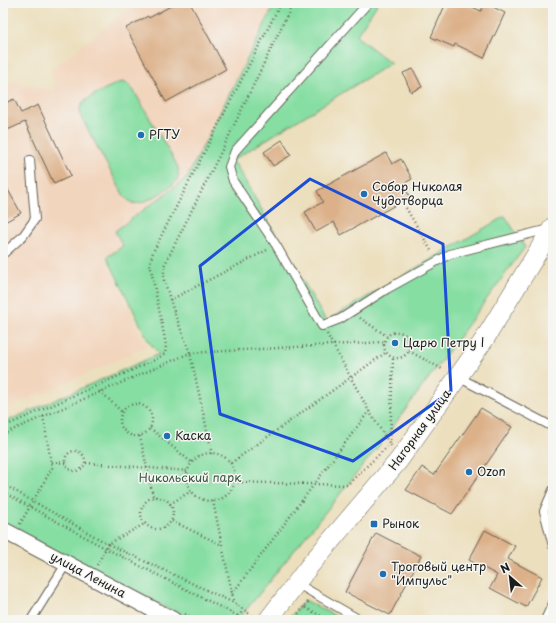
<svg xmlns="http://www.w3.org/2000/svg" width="556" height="623" font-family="'Playpen Sans',sans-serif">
  <rect width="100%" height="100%" fill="#f6f6f2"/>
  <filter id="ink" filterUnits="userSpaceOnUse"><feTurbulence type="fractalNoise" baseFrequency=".025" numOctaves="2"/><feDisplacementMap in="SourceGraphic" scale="8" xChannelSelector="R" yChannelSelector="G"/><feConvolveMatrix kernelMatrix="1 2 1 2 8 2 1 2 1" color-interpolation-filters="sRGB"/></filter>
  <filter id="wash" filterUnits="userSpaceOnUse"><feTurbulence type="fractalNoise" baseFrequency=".012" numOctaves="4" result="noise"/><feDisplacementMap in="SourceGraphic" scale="16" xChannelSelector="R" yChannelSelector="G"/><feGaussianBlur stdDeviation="0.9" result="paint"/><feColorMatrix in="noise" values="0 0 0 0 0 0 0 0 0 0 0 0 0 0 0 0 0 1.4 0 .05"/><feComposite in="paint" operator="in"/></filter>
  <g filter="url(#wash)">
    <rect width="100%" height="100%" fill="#ecdfbd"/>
    <path fill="#f2d5bd" d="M139,3h133l2,3 -87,172 -72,53 9,15 -20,10 43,91 -144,63v-330l53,11 -5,-22z"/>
    <path fill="#86dea3" stroke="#517d60" d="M272,3h106l-22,33 35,27 -158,97 93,161 179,-105 20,31 -147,200 -140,173h-48l-187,-95v-102l156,-69 -10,-12 -42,-85 16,-11 -8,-15 72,-53 87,-172z
      M123,82l5,2 6,7 44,76c1,8 1,12 -5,18 -9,5 -30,22 -41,18 -3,-2 -6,-5 -8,-7l-43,-79c0,-2 -1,-4 -1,-7 1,-12 28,-22 38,-27z
      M305,600l38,20h-55z"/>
    <g id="blocks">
      <path fill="#dcb088" d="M176,3h14l36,66 -60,33 -40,-74 22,-12 1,2z
        M446,3h17l18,8 4,-8 20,10 -21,45 -29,-14 -1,3 -23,-10z
        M413,69l9,18 -11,5 -8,-19z
        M14,99l7,14 17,-8 33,71 -17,8 -29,-62 -22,10v-28z
        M282,140l9,15 -18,11 -9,-14z
        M386,153l6,11 9,-5 11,20 -9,5 7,13 -69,38 -7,-13 -18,10 -11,-20 18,-10 -6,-11z
        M3,181l18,32 -18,10z
        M481,408l31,19 -60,87 -46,-24 16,-23 12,8z
        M485,530l30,16 -7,13 34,18 -16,30 -36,-19 7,-13 -28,-15z
        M376,533l45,23 -31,59 -45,-23z"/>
    </g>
  </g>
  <g filter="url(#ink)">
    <use href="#blocks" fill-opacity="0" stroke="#656054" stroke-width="1"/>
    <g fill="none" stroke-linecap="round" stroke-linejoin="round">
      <defs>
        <path id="service" d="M368,3l-133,148 -6,16 4,14 43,64 46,81 18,-7 47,-30 63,-35 99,-25
          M3,254l20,-18 12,-17 -5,-59
          M458,377l95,50
          M553,490l-9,21 9,35
          M296,583l64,37
          M31,620l35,-56
          M545,620l8,-17"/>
        <path id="minor" d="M3,530l170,90"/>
        <path id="tertiary" d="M268,620l43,-56 88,-104 85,-120 69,-113"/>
      </defs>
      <use href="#service" stroke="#656054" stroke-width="10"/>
      <use href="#minor" stroke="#656054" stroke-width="18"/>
      <use href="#tertiary" stroke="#656054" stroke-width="20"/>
      <path stroke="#656054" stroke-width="2.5" stroke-dasharray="1 3" stroke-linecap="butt" d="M406,208l26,44
        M170,300l97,-50
        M360,318l27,18
        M384 345a13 13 0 1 1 26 0a13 13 0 1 1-26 0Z
        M327,334l42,77 22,35
        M409,351l35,19
        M100,391l21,20
        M120 420a16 16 0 1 1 32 0a16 16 0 1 1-32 0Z
        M3,427l152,-67 10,-6 1,-9 -16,-81 3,-12 128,-249
        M150,428l41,34
        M3,434l187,-81 194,-11
        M140,436l13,60
        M390,444l3,-85
        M65 461a10 10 0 1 1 20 0a10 10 0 1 1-20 0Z
        M187 477a24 24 0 1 1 48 0a24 24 0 1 1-48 0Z
        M211,454v-6l-21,-95 -17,-44 -9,-29v-14l61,-122 68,-141
        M52,462l13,1
        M86,463l102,8
        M231,463l154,-110
        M234,482l113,3 40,-38
        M3,484l105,60 38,-21
        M3,492l102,56 133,68
        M141 513a16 16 0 1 1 32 0a16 16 0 1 1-32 0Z
        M213,501l21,102
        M170,504l21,-13
        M172,521l50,24
        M20,524l32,-56 -9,-52
        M97,565l11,-21 126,59 20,14
        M232,594l137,-183
        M308,602l-4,5 25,13
        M185,614l12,6
        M236,620l7,-10
        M293,620l11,-13"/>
      <use href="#service" stroke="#fff" stroke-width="8"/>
      <use href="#minor" stroke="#fff" stroke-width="16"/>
      <use href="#tertiary" stroke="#fff" stroke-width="19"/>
    </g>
  </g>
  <path fill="none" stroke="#1d4ed8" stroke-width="3" stroke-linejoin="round" d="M310,179l133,65 8,147 -98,70 -133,-47 -20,-148z"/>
  <g fill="#1f6fb2" stroke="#f6f6f2" stroke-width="1.5">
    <circle cx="141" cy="135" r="4"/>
    <circle cx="364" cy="194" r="4"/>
    <circle cx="395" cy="343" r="4"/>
    <circle cx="167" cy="436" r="4"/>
    <circle cx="469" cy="472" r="4"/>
    <rect x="370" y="520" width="8" height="8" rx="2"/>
    <circle cx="383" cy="574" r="4"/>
  </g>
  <g text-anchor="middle" stroke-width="3" stroke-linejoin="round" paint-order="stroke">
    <g font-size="12" fill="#1c1c1c" stroke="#f6f6f2" text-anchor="start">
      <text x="149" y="139">РГТУ</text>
      <text x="372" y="191">Собор Николая<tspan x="372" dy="14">Чудотворца</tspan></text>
      <text x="403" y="347">Царю Петру I</text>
      <text x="175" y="440">Каска</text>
      <text x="477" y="476">Ozon</text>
      <text x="382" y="528">Рынок</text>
      <text x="391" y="571">Троговый центр<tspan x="391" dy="14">"Импульс"</tspan></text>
    </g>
    <g font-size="12" fill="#1c1c1c" stroke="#f6f6f2">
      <text transform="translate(420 430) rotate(-54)" y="4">Нагорная улица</text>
      <text transform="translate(88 575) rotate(28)" y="4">улица Ленина</text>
    </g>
    <g font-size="12" fill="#3c5644" stroke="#f6f6f2">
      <text x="190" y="482">Никольский парк</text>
    </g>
  </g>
  <rect width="556" height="623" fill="none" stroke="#f6f6f2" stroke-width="16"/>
  <g transform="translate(510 577) rotate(332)" stroke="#f6f6f2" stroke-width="3" paint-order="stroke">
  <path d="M0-3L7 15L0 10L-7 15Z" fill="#1c1c1c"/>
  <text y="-6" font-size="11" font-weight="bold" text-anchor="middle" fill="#1c1c1c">N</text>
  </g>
</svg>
